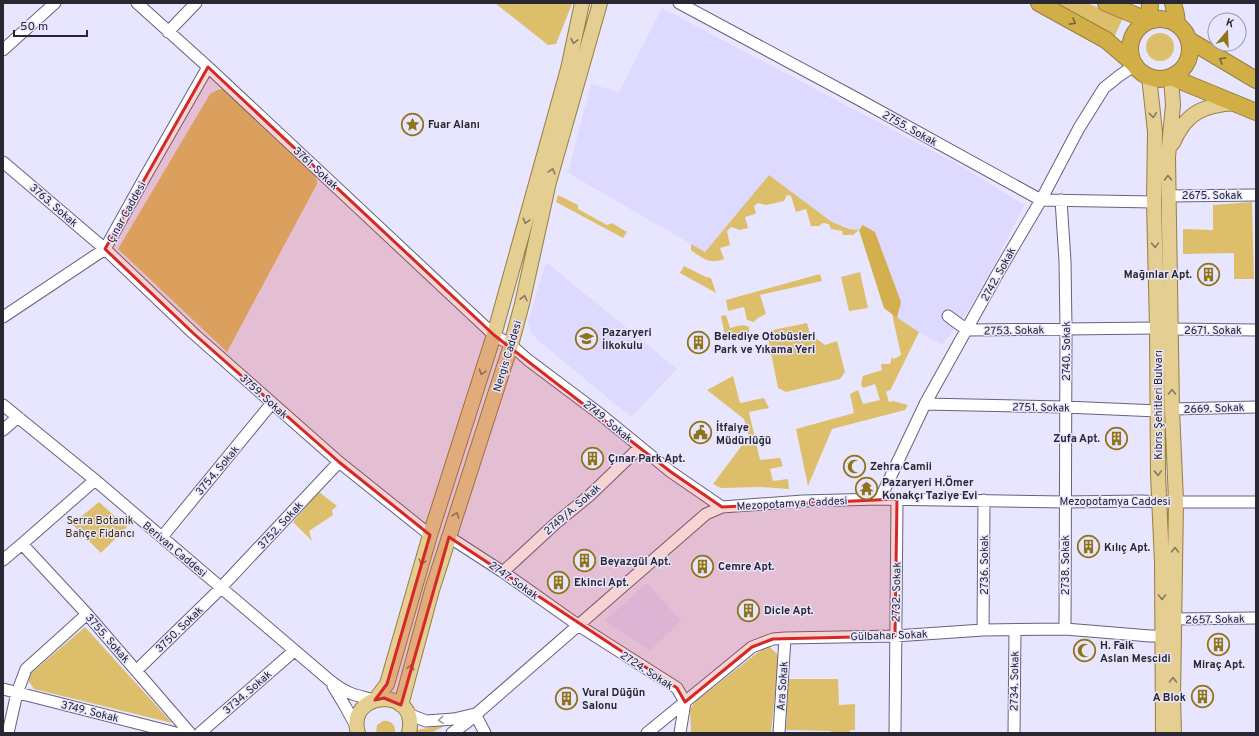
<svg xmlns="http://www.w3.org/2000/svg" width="1259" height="736" font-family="Overpass,sans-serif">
  <rect width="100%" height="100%" fill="#e8e5fe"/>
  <path fill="#ded9ff" d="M662,8l299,158 63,39 -30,60 -28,49 -24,31 -23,-13 -35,-24 -25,-78 -10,-1 -17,-7 -63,-47 -64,77 -137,-79 23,-89 28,8z
    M546,262l131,107 -46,48 -92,-76 -7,-7 -4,-12z
    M647,583l34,38 -31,30 -46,-30z"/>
  <path fill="#ddbf6b" d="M495,3h77v1l-16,40 -8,1z
    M1055,3h32l36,15 -10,22z
    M1146 47a14 14 0 1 1 28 0a14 14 0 1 1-28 0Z
    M223,89l92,87 2,5v3l-90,168 -109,-103 92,-155 7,-4z
    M769,175l63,47 17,7 10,1 -6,5h-10l-1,-4 -11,-2 -2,-5 -6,-1 -4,3h-8l-5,-17 -10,3 -5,-16 -4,-1 -3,6 -18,4 -8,-2 -4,3 2,7 -1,1 -10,3 3,11 -8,2 -9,-3 -4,4 3,14 -10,3 4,11c-14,6 -22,-1 -33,-9v-6l14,8z
    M558,195l20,10v4l29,16 5,-2 15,9 -4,6 -67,-36z
    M1252,202l2,77h-20v-26l-51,1v-25l30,1v-25z
    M684,266l22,11 5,1 5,15 -36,-20z
    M860,272l8,36 -19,3 -8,-34z
    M820,274l2,7 -62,14 6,19 -8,4 -4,4 -7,-2 -3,-13 -16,4 -2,-11z
    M892,314l27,18 -29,59 -1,-1 -3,2 3,10 4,-1 15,4 -3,5 -73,19 -24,57 -12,-57 58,-16 -4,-19 8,-4 5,14 17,-4 -5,-16 -12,4 -2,-4 2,-8 19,-6 -1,-6h9l2,-7 2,2 7,-4z
    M726,315l4,13c6,-1 12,-5 19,-1v9l-23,5 -5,-25z
    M807,323l3,11 15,11 12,-4 8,31 -5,7 -54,13 -8,-4 -10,-50 5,-8z
    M733,376l7,27 24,-5 5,10 -20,4 11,48 20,-2 3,8 -13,3 3,12 15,-2 1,10 -28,-2 -40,1 -8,-4 36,-48 -5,-17 -37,-29z
    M319,492l18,14 -5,4 1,5 -24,16 3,10 -19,-19z
    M99,502l28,25 -26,26 -29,-29z
    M85,627l87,96 -138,-34 -5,-7v-7z
    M770,647l9,9 -8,77h-80l-1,-24 6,-8 61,-48z
    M788,679h50l1,26 16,-1v26h-5v3h-19v-2l-45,-1z
    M383,721c8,-1 13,4 12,12h-19l1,-8z
    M446,725l-15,8h-22l1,-2z"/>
  <path fill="#d3b04d" d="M863,225l12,7 26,70 -4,16 -13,-10 -25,-78z"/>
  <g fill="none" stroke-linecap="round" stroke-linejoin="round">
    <defs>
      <path id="minor" d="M137,3l71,64 286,268 17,10 17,15 72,54 71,58 51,35
        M679,3l177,95 185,102 113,2
        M168,32l28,-29
        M3,50l52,-47
        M3,162l102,87 88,84 146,129 91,73
        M1168,196l88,-1
        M1061,200l4,61 1,68 -1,300
        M948,316l19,14 190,-2
        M3,317l102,-68 40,-72 63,-110
        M1171,329l85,1
        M925,404l140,3 93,4
        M3,405l92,75 233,199c17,14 25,16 47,21
        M1172,409l84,-2
        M3,430l15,-13
        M880,499l45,-95 73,-131 43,-73 38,-72 25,-40 15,-12 16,-11
        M162,537l110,-134
        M449,537l54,35 75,53 99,63 8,14 -5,31
        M22,544l65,70 103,119
        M3,560l19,-16 73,-64
        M503,572l53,-49 33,-27 51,-49
        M1174,619l82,-1
        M983,630l1,-130
        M136,671l79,-77 124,-132
        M333,686l12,20 12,22
        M3,689l173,44
        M408,714l18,7 28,-2 21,-5
        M475,714l10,19
        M8,733l9,-40 9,-24 61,-55
        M200,733l94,-82
        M452,733l14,-10 240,-209 16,-7 81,-6 77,-2 185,3 76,-1 19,1h96
        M647,733l105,-86 21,-8 12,-1 110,-2 88,-6 82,-1 85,7h12
        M779,733l6,-95
        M895,733l2,-234
        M1014,733l1,-103"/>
      <path id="major" d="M1149,76l6,56 -1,70 3,126 1,147 4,87 1,171
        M1171,77l2,28 -5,52 4,252 4,92 -3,197 1,35
        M1173,143c13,-31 31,-38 63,-40
        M375,700l12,-16 43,-149 64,-200 74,-266 14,-66
        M401,705l31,-115 79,-245 11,-41 27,-122 51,-179
        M358,733c-13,-42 62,-48 51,0"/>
      <path id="highway" d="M1039,3l67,37 29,25
        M1106,3l43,18 1,-18
        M1173,3l3,12 1,9
        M1130 49a30 30 0 1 1 60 0a30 30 0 1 1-60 0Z
        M1189,40l67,40
        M1171,77l85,35"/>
    </defs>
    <use href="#minor" stroke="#66627d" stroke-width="13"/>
    <use href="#major" stroke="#967f40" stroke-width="16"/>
    <use href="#highway" stroke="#967f40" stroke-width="18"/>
    <use href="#minor" stroke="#fff" stroke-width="11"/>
    <use href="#major" stroke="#e4ce91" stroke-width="14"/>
    <use href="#highway" stroke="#d2ae47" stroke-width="16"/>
  </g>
  <defs><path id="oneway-chevron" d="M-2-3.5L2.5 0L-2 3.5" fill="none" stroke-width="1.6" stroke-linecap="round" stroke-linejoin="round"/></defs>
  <g stroke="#74643b">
    <use href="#oneway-chevron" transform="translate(1073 22) rotate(29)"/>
    <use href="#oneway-chevron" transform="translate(1222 60) rotate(-149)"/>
  </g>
  <g stroke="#867a62">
    <use href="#oneway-chevron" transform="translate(574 41) rotate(102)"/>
    <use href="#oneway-chevron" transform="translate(1153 115) rotate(84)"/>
    <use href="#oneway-chevron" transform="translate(552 171) rotate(-75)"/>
    <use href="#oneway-chevron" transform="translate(1168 178) rotate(-91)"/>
    <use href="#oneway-chevron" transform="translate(526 221) rotate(105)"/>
    <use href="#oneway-chevron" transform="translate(1155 245) rotate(88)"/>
    <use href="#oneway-chevron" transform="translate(524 298) rotate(-77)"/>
    <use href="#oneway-chevron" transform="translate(482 372) rotate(108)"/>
    <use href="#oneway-chevron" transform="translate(1172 392) rotate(-91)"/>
    <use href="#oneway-chevron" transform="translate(1158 473) rotate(88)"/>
    <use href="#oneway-chevron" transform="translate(456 515) rotate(-72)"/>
    <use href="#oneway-chevron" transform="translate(1175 550) rotate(-89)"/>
    <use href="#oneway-chevron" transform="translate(422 562) rotate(106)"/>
    <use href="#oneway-chevron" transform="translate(1162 597) rotate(90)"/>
    <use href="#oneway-chevron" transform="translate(411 667) rotate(-75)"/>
    <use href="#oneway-chevron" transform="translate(1173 680) rotate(-89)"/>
  </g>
  <use stroke="#9e9ea3" href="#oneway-chevron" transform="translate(441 720) rotate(175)"/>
  <path fill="#d62828" fill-opacity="0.2" stroke="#d62828" stroke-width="3" stroke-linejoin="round" d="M208,67l286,268 177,137 51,35 175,-8 -2,137 -122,3 -21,8 -67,55 -8,-14 -228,-151 -48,168 -17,-7 -9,2 12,-16 43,-149 -91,-73 -146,-129 -88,-84z"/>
  <defs>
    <symbol id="sight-ring" viewBox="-11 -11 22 22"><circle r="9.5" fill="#e8e5fe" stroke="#907419" stroke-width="1.5"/><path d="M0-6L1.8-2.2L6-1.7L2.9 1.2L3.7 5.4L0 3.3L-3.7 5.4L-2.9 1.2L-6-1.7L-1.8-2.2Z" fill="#907419"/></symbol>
    <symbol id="building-ring" viewBox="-11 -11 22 22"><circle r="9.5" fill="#e8e5fe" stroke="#907419" stroke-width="1.5"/><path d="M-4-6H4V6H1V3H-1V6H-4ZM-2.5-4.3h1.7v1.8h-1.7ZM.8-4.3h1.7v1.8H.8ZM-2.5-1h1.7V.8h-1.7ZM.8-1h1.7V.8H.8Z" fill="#907419"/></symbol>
    <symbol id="school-ring" viewBox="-11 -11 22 22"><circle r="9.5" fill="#e8e5fe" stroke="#907419" stroke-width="1.5"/><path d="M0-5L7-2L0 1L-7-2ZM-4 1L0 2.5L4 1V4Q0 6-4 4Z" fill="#907419"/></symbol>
    <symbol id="civic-ring" viewBox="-11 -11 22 22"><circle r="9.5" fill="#e8e5fe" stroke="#907419" stroke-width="1.5"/><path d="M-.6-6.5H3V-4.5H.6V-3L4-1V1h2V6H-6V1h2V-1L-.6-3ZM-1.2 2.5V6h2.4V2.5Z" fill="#907419"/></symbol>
    <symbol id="mosque-ring" viewBox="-11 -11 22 22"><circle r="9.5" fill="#e8e5fe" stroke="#907419" stroke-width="1.5"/><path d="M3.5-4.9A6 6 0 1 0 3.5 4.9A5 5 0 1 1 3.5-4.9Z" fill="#907419"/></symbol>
    <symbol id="temple-ring" viewBox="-11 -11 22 22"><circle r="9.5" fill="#e8e5fe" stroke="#907419" stroke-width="1.5"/><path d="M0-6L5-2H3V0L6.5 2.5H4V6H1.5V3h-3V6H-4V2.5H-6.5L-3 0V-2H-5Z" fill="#907419"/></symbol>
  </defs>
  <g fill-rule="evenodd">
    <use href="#sight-ring" x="400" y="112" width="25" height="25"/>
    <use href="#building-ring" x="1196" y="262" width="25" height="25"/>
    <use href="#school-ring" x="574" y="326" width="25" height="25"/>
    <use href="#building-ring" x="686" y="330" width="25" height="25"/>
    <use href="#civic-ring" x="688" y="420" width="25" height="25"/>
    <use href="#building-ring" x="1104" y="426" width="25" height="25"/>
    <use href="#building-ring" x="580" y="446" width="25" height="25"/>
    <use href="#mosque-ring" x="842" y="454" width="25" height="25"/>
    <use href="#temple-ring" x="854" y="476" width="25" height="25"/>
    <use href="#building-ring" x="1076" y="534" width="25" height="25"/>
    <use href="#building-ring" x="572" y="548" width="25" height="25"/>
    <use href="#building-ring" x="690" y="554" width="25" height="25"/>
    <use href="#building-ring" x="546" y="570" width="25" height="25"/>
    <use href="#building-ring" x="736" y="598" width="25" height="25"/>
    <use href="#building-ring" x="1206" y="632" width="25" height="25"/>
    <use href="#mosque-ring" x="1072" y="638" width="25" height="25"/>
    <use href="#building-ring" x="1190" y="684" width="25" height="25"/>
    <use href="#building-ring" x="554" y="686" width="25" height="25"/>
  </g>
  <g text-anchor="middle" stroke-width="3" stroke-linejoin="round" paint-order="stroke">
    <g font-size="11" font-weight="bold" fill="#282732" stroke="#e8e5fe" text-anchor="start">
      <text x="428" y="128">Fuar Alanı</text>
      <text x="1192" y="278" text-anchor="end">Mağınlar Apt.</text>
      <text x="602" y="336">Pazaryeri<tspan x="602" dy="13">İlkokulu</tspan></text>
      <text x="714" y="340">Belediye Otobüsleri<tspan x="714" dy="13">Park ve Yıkama Yeri</tspan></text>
      <text x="716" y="431">İtfaiye<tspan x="716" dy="13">Müdürlüğü</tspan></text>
      <text x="1100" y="442" text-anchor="end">Zufa Apt.</text>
      <text x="608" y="462">Çınar Park Apt.</text>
      <text x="870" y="470">Zehra Camii</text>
      <text x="882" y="486">Pazaryeri H.Ömer<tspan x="882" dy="13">Konakçı Taziye Evi</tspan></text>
      <text x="1104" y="551">Kılıç Apt.</text>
      <text x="600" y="565">Beyazgül Apt.</text>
      <text x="718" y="570">Cemre Apt.</text>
      <text x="574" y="586">Ekinci Apt.</text>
      <text x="764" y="614">Dicle Apt.</text>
      <text x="1100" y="649">H. Faik<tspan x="1100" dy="13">Aslan Mescidi</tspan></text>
      <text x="1219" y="668" text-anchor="middle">Miraç Apt.</text>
      <text x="582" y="696">Vural Düğün<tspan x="582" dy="13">Salonu</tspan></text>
      <text x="1186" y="701" text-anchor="end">A Blok</text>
    </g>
    <g font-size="11" fill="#282732" stroke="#e8e5fe">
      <text transform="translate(910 128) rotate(29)" y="4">2755. Sokak</text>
      <text transform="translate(316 168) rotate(43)" y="4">3761. Sokak</text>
      <text x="1212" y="199">2675. Sokak</text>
      <text transform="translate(54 205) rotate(41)" y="4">3763. Sokak</text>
      <text transform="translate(126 212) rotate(-61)" y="4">Çınar Caddesi</text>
      <text transform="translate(998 274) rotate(-61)" y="4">2742. Sokak</text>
      <text transform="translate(1014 330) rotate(-1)" y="4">2753. Sokak</text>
      <text x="1213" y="334">2671. Sokak</text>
      <text transform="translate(1066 351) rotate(-90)" y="4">2740. Sokak</text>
      <text transform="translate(507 356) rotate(-73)" y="4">Nergis Caddesi</text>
      <text transform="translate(264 396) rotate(42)" y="4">3759. Sokak</text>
      <text transform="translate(1158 405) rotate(-90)" y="4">Kıbrıs Şehitleri Bulvarı</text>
      <text transform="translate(1041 407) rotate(1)" y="4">2751. Sokak</text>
      <text transform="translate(1214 408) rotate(-2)" y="4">2669. Sokak</text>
      <text transform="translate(608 421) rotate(39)" y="4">2749. Sokak</text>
      <text transform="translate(217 470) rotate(-50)" y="4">3754. Sokak</text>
      <text x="1115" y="505">Mezopotamya Caddesi</text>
      <text transform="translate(792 503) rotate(-3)" y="4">Mezopotamya Caddesi</text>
      <text transform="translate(572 509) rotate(-41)" y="4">2749/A. Sokak</text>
      <text transform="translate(280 525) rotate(-47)" y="4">3752. Sokak</text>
      <text transform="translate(175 549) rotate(40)" y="4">Berivan Caddesi</text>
      <text transform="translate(984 565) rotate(-90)" y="4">2736. Sokak</text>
      <text transform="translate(1065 565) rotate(-90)" y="4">2738. Sokak</text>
      <text transform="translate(514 580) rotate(35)" y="4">2747. Sokak</text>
      <text transform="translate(896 592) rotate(-89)" y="4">2732. Sokak</text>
      <text transform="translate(1215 619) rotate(-1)" y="4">2657. Sokak</text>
      <text transform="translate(179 629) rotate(-44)" y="4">3750. Sokak</text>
      <text transform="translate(889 635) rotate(-2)" y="4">Gülbahar Sokak</text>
      <text transform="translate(108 638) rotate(49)" y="4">3755. Sokak</text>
      <text transform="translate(647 670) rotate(33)" y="4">2724. Sokak</text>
      <text transform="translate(1014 681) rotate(-89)" y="4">2734. Sokak</text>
      <text transform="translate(782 686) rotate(-86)" y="4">Ara Sokak</text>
      <text transform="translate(247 692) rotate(-41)" y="4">3734. Sokak</text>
      <text transform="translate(90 711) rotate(14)" y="4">3749. Sokak</text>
    </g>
    <g font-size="11" fill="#3c2e01" stroke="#e8e5fe">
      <text x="100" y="524">Serra Botanik<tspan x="100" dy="13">Bahçe Fidancı</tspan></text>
    </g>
  </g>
  <rect width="1259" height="736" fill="none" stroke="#282732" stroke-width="8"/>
  <g transform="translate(1227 32) rotate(19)"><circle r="19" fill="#e8e5fe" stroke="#9b99ac"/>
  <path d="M0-3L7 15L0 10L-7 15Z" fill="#907419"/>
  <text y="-6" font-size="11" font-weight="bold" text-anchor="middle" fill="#282732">K</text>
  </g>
  <path d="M14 30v6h73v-6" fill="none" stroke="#282732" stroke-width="2"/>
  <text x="20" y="30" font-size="12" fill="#282732" stroke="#e8e5fe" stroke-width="3" paint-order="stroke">50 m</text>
</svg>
